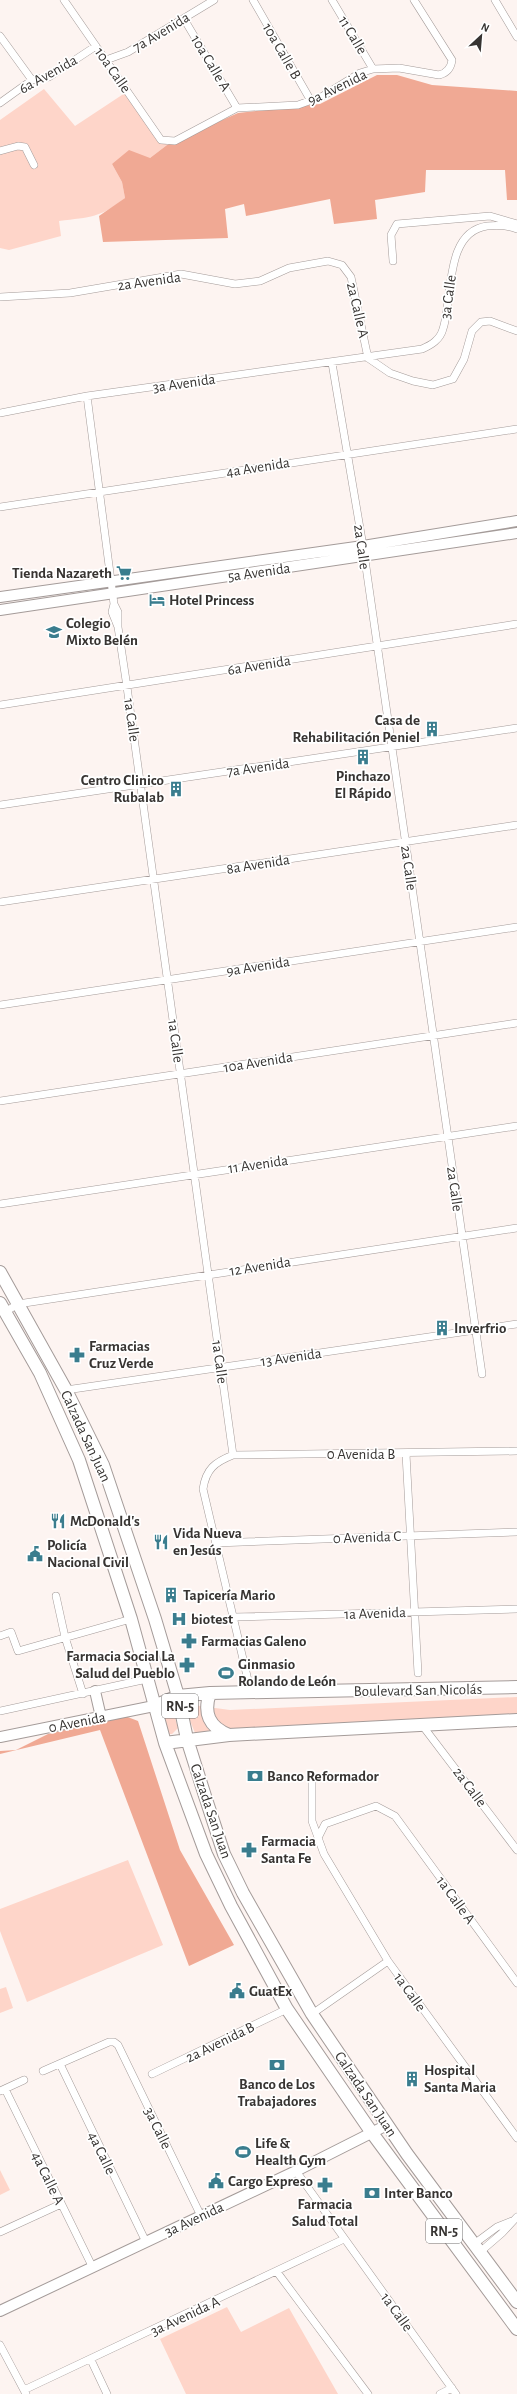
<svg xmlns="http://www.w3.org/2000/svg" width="517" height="2394" font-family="'Alegreya Sans',sans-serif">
  <rect width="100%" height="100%" fill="#fdf4f1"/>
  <path fill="#fed5c9" d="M44,89l31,37 53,-35 39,54 -17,13 -38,6 10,18 3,16c-25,20 -34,19 -66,23l2,15 -52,14 -9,-2v-128z
    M517,1697v20l-320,21 -12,-30 8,-3 37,5z
    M166,1708l7,3 5,17 -6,6h-4l-6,-24z
    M128,1860l35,85 -136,57 -27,-71v-22z
    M6,1987l7,21 -13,5v-24z
    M0,2170l10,20 -10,5z
    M227,2307l14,25 48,-24 49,86h-152l-26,-55z"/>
  <path fill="#f0a994" d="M377,75h20l35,10 85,6v109h-10l-2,-30h-79l-1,22 -50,8 2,19 -43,5 -4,-25 -84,17 -2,-12 -19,5 3,29 -125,4 -4,-26 26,-18 -3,-16 -10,-18 17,-14 21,8 17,-13 71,-32 82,-9z
    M125,1716l13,5 42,129 54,95 -45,21 -89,-236 -100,24v-3l16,-1 32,-16z"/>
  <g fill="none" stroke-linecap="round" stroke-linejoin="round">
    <defs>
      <path id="street" d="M64,0l97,140 14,1 62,-33 61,-3 25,-9 37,-23 13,-4 26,-1 40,7c8,-2 12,-7 13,-15l-38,-60
        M253,0l58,101
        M332,0l41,69
        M495,0l22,37
        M184,19l53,89
        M0,36l32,44
        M106,60l22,-8 86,-52
        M0,103l32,-23 17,-3 47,-31
        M0,151l18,-5 7,1 9,18
        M393,261l-2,-26 6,-11 93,-8 27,8
        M0,297l70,-4 111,-19 54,10 25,-3 29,-13 39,-7 14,4 9,12 17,81
        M368,358l22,15 23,8 20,4 20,-6 11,-20 8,-28 9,-9 9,-1 27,10
        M332,363l31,183 119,828
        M87,396l27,208 4,8v15
        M0,413l87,-17 335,-47c9,-4 18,-9 21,-20 10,-30 1,-97 44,-103 10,-1 20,-1 30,3
        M0,507l517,-78
        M114,604l-2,8 6,15 9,60 106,768
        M0,705l517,-81
        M0,805l517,-77
        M0,902l517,-77
        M0,1005l517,-78
        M0,1101l517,-78
        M0,1204l517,-78
        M5,1312l13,-8 499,-76
        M66,1390l451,-66
        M406,1454l12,219
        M216,1543l301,-11
        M56,1596l9,41 18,57
        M234,1617l283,-8
        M0,1636l11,-4 7,19 113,-32
        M251,1693l-48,-204c3,-20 12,-27 30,-34l284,-4
        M0,1711l147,-32
        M422,1725l95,125
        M312,1780v41l12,33 64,107 129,177
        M319,1836l6,-12 51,-18 19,10 122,167
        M312,2014l76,-53
        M60,2064l86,178
        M43,2071l66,-29h5l4,3 83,171
        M152,2074l135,-65
        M5,2089l87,177
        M0,2091l24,-11
        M296,2171l160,223
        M0,2232l61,-28
        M474,2244l23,-17 15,-6
        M480,2252l22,-19 15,-16
        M277,2272l91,122
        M0,2345l26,49
        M91,2360l16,34
        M24,2390l320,-151
        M440,2394l12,-6"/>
      <path id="secondary" d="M0,597l363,-51 154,-25
        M0,610l517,-77
        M95,1691l6,26
        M0,1737l154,-31
        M0,2311l296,-140 91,-46"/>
      <path id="primary" d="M0,1272l66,118 37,75 52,154 23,77 9,43 18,57 19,58 19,39 69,121 95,140 110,148
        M0,1303l40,70 39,87 52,159 34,124 41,111 25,52 56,103 85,124 145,196
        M210,1693c-7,20 -1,34 19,42
        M154,1706l24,-10 32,-3 307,-6
        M165,1743l64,-8 288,-15"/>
    </defs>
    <use href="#street" stroke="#a49b99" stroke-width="8"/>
    <use href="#secondary" stroke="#a49b99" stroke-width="12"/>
    <use href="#primary" stroke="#a49b99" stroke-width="14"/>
    <use href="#street" stroke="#fff" stroke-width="7"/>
    <use href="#secondary" stroke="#fff" stroke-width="10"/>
    <use href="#primary" stroke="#fff" stroke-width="12"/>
  </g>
  <defs>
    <symbol id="supermarket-bare" viewBox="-9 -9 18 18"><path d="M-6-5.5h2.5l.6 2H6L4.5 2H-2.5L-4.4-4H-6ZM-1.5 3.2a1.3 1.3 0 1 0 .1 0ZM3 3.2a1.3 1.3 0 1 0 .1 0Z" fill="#3a7d8e" stroke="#fff" stroke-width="2.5" paint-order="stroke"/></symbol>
    <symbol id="hotel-bare" viewBox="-9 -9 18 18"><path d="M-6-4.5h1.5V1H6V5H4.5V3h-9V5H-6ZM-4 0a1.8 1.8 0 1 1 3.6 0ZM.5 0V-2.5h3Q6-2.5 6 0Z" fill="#3a7d8e" stroke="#fff" stroke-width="2.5" paint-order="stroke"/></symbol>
    <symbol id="school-bare" viewBox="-9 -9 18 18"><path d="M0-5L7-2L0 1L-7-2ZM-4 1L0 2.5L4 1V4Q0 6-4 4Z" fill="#3a7d8e" stroke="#fff" stroke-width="2.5" paint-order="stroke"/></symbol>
    <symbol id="building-bare" viewBox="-9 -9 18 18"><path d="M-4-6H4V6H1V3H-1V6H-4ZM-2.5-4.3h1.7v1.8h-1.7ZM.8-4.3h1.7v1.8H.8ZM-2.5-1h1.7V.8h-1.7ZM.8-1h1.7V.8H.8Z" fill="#3a7d8e" stroke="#fff" stroke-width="2.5" paint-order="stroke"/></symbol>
    <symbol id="pharmacy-bare" viewBox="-9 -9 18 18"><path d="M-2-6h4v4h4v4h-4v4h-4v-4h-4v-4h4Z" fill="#3a7d8e" stroke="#fff" stroke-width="2.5" paint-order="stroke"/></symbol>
    <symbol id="restaurant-bare" viewBox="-9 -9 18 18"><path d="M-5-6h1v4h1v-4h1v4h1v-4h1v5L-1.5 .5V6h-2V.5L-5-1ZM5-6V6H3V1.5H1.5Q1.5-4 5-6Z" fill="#3a7d8e" stroke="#fff" stroke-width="2.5" paint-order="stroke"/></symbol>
    <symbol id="civic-bare" viewBox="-9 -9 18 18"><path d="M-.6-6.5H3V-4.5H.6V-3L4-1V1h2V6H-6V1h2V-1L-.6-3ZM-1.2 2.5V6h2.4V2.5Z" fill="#3a7d8e" stroke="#fff" stroke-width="2.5" paint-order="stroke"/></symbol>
    <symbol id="hospital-bare" viewBox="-9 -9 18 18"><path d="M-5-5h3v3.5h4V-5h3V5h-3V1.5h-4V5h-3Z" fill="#3a7d8e" stroke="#fff" stroke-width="2.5" paint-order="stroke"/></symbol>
    <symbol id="stadium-bare" viewBox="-9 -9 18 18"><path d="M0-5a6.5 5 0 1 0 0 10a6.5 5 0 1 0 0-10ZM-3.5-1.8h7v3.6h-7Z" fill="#3a7d8e" stroke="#fff" stroke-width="2.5" paint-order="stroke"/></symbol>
    <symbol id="bank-bare" viewBox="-9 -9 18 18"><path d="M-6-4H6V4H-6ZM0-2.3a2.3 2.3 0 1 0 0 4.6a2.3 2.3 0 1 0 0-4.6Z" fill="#3a7d8e" stroke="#fff" stroke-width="2.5" paint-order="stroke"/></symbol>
  </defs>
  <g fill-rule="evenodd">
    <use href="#supermarket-bare" x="113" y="562" width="22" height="22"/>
    <use href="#hotel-bare" x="146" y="589" width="22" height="22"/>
    <use href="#school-bare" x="43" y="621" width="22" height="22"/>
    <use href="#building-bare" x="421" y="718" width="22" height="22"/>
    <use href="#building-bare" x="352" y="746" width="22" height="22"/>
    <use href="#building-bare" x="165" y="778" width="22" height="22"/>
    <use href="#building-bare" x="431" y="1317" width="22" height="22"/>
    <use href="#pharmacy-bare" x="66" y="1344" width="22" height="22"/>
    <use href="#restaurant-bare" x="47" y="1510" width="22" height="22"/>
    <use href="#restaurant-bare" x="150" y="1531" width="22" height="22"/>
    <use href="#civic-bare" x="24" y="1543" width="22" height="22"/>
    <use href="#building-bare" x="160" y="1584" width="22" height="22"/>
    <use href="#hospital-bare" x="168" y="1608" width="22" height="22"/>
    <use href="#pharmacy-bare" x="178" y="1630" width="22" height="22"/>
    <use href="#pharmacy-bare" x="176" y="1654" width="22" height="22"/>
    <use href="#stadium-bare" x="215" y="1662" width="22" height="22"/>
    <use href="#bank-bare" x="244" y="1765" width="22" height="22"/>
    <use href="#pharmacy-bare" x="238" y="1839" width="22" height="22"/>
    <use href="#civic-bare" x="226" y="1980" width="22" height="22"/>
    <use href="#bank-bare" x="266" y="2054" width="22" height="22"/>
    <use href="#building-bare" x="401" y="2068" width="22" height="22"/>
    <use href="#stadium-bare" x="232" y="2141" width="22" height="22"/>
    <use href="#civic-bare" x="205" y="2170" width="22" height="22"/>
    <use href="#pharmacy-bare" x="314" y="2174" width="22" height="22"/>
    <use href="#bank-bare" x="361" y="2182" width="22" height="22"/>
  </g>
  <g text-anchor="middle" stroke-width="3.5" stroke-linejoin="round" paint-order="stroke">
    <g fill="#fff" stroke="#737170" stroke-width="1">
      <rect x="162" y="1694" width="36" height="24" rx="3"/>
      <rect x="426" y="2219" width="36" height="24" rx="3"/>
    </g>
    <g font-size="14" font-weight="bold" fill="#373432">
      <text x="180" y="1711">RN-5</text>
      <text x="444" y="2236">RN-5</text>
    </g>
    <g font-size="15" fill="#373432" stroke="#fff">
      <text transform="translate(161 32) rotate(-31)" y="5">7a Avenida</text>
      <text transform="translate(353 35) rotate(59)" y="5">11 Calle</text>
      <text transform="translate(282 51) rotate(60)" y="5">10a Calle B</text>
      <text transform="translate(211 63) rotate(59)" y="5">10a Calle A</text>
      <text transform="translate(113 70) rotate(55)" y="5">10a Calle</text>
      <text transform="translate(48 74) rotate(-29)" y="5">6a Avenida</text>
      <text transform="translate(337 87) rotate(-26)" y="5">9a Avenida</text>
      <text transform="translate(149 281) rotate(-8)" y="5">2a Avenida</text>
      <text transform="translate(448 297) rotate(-82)" y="5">3a Calle</text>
      <text transform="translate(358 310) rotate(77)" y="5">2a Calle A</text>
      <text transform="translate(184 383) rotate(-8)" y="5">3a Avenida</text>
      <text transform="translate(258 467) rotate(-9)" y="5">4a Avenida</text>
      <text transform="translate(362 547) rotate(82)" y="5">2a Calle</text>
      <text transform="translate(259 572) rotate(-8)" y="5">5a Avenida</text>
      <text transform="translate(259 665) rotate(-9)" y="5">6a Avenida</text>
      <text transform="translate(132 720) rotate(82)" y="5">1a Calle</text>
      <text transform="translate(258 767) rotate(-8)" y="5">7a Avenida</text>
      <text transform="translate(258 864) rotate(-9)" y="5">8a Avenida</text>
      <text transform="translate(409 868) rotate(82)" y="5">2a Calle</text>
      <text transform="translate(258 966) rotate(-9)" y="5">9a Avenida</text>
      <text transform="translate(176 1041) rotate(82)" y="5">1a Calle</text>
      <text transform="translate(258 1062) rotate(-9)" y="5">10a Avenida</text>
      <text transform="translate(258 1164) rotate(-8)" y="5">11 Avenida</text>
      <text transform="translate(455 1189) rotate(82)" y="5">2a Calle</text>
      <text transform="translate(260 1266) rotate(-9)" y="5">12 Avenida</text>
      <text transform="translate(291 1357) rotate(-8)" y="5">13 Avenida</text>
      <text transform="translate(220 1362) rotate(82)" y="5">1a Calle</text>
      <text transform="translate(86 1436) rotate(65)" y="5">Calzada San Juan</text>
      <text x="361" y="1459">0 Avenida B</text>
      <text transform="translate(367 1537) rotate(-2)" y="5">0 Avenida C</text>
      <text transform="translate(375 1613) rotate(-2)" y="5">1a Avenida</text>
      <text transform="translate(418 1690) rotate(-1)" y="5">Boulevard San Nicolás</text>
      <text transform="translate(77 1722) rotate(-11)" y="5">0 Avenida</text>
      <text transform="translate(470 1787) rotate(53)" y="5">2a Calle</text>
      <text transform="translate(211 1811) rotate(71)" y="5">Calzada San Juan</text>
      <text transform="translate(456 1900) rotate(54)" y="5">1a Calle A</text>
      <text transform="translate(410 1992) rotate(54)" y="5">1a Calle</text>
      <text transform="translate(220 2042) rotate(-26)" y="5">2a Avenida B</text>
      <text transform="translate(366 2094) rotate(56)" y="5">Calzada San Juan</text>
      <text transform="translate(158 2128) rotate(64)" y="5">3a Calle</text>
      <text transform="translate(102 2153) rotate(64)" y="5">4a Calle</text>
      <text transform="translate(48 2178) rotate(64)" y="5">4a Calle A</text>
      <text transform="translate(194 2219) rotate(-25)" y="5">3a Avenida</text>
      <text transform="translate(397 2312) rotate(54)" y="5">1a Calle</text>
      <text transform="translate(185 2316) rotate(-25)" y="5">3a Avenida A</text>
    </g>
    <g font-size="15" font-weight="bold" fill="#373432" stroke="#fff" text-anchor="start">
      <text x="112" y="578" text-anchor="end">Tienda Nazareth</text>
      <text x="169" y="605">Hotel Princess</text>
      <text x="66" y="628">Colegio<tspan x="66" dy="17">Mixto Belén</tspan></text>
      <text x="420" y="725" text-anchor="end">Casa de<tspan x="420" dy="17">Rehabilitación Peniel</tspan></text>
      <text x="363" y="781" text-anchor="middle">Pinchazo<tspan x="363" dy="17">El Rápido</tspan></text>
      <text x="164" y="785" text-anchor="end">Centro Clinico<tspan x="164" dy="17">Rubalab</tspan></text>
      <text x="454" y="1333">Inverfrio</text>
      <text x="89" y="1351">Farmacias<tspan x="89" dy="17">Cruz Verde</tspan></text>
      <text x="70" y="1526">McDonald's</text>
      <text x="173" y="1538">Vida Nueva<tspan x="173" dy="17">en Jesús</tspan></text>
      <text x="47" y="1550">Policía<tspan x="47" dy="17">Nacional Civil</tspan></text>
      <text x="183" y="1600">Tapicería Mario</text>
      <text x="191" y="1624">biotest</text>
      <text x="201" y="1646">Farmacias Galeno</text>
      <text x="175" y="1661" text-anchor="end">Farmacia Social La<tspan x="175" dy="17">Salud del Pueblo</tspan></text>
      <text x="238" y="1669">Ginmasio<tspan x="238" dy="17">Rolando de León</tspan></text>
      <text x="267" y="1781">Banco Reformador</text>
      <text x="261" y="1846">Farmacia<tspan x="261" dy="17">Santa Fe</tspan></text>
      <text x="249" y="1996">GuatEx</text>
      <text x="424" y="2075">Hospital<tspan x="424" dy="17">Santa Maria</tspan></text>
      <text x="277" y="2089" text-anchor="middle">Banco de Los<tspan x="277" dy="17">Trabajadores</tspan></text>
      <text x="255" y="2148">Life &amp;<tspan x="255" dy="17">Health Gym</tspan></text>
      <text x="228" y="2186">Cargo Expreso</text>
      <text x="384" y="2198">Inter Banco</text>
      <text x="325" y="2209" text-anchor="middle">Farmacia<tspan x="325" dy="17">Salud Total</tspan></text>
    </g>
  </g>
  <g transform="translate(481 36) rotate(26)" stroke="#ffffff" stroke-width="3" paint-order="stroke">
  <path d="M0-3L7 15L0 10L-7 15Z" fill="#373432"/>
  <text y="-6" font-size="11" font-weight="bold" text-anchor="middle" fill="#373432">N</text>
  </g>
</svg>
